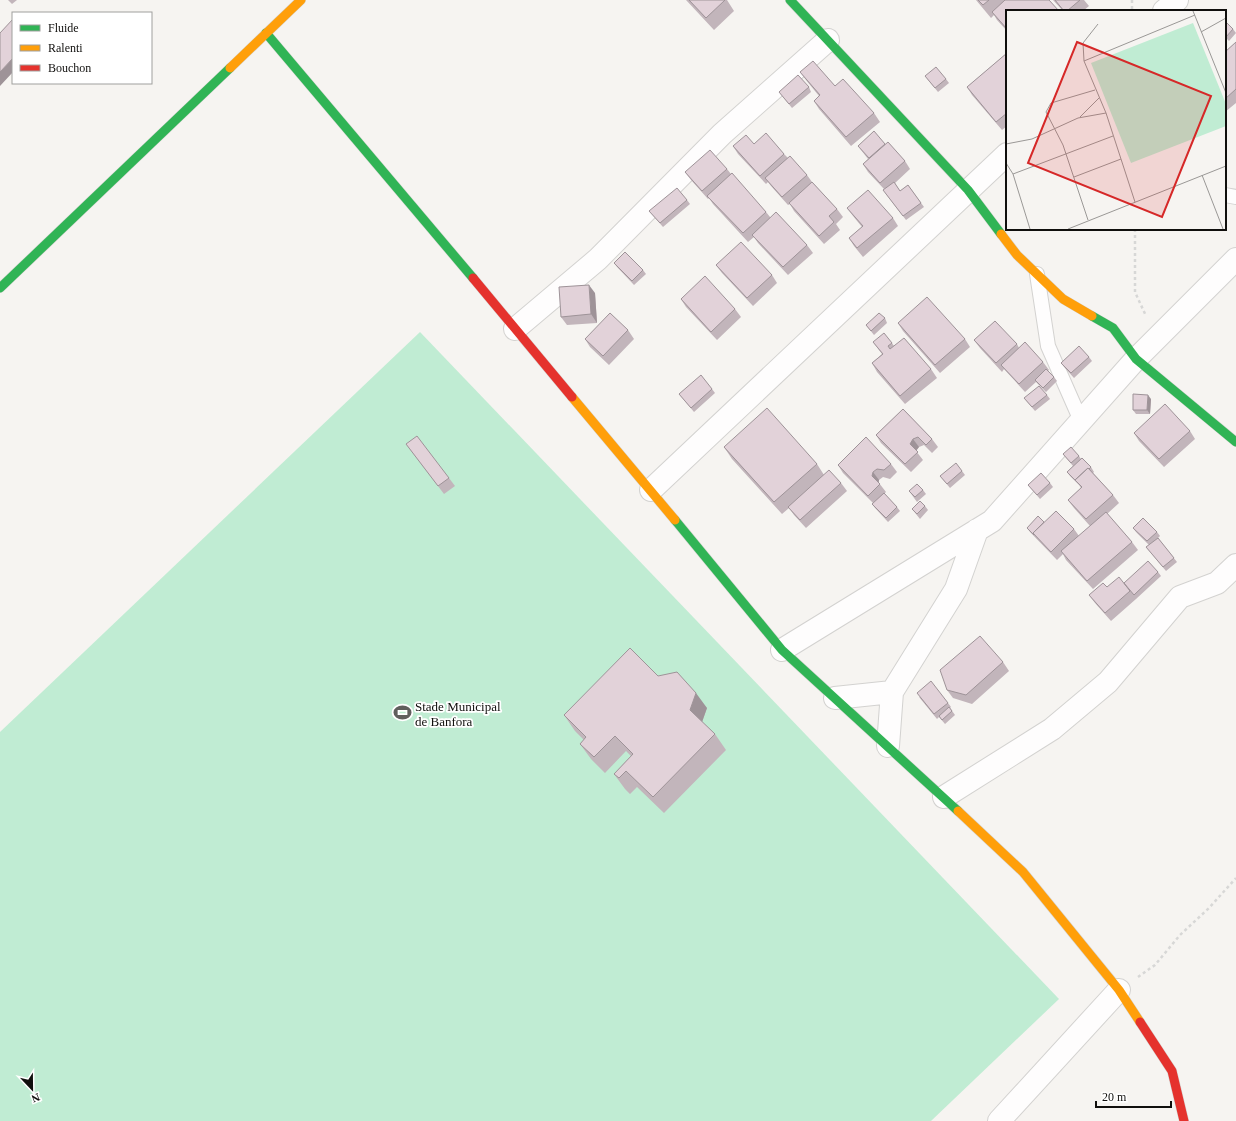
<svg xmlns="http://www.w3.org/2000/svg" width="1236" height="1121" font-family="Georgia,serif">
  <rect width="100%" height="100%" fill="#f6f4f1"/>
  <path fill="#c0ecd3" d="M420,332l639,667 -128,122h-931v-389z"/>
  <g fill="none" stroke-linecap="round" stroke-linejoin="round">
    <defs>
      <path id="lane" d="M1225,195l11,2
        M1037,274l11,72 33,75"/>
      <path id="street" d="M1164,11l13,-11
        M515,329l83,-70 124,-125 106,-94
        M651,490l356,-336
        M782,650l210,-129 144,-162 100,-100
        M835,698l57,-6
        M888,746l4,-54 64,-103 21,-59
        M944,797l108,-68 56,-47 72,-85 37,-14 19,-18
        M999,1121l120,-131"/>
      <path id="fast" d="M790,0l178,190 33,44
        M266,33l207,245
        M0,288l230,-220
        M1092,316l21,12 23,31 100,83
        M675,520l107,130 176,161"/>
      <path id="slow" d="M230,68l71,-68
        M1001,234l16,21 46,44 29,17
        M572,397l103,123
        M958,811l65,61 96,118 21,32"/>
      <path id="jam" d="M473,278l99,119
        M1140,1022l32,49 12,50"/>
    </defs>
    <use href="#lane" stroke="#d3d2d0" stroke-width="16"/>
    <use href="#street" stroke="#d3d2d0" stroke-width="24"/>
    <use href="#fast" stroke="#d3d2d0" stroke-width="10"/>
    <use href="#slow" stroke="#d3d2d0" stroke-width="10"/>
    <use href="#jam" stroke="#d3d2d0" stroke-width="10"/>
    <path stroke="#d7d7d6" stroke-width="2.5" stroke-dasharray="3 3" stroke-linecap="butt" d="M1132,0v11
      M1135,229v63l11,24
      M1138,977l17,-12 25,-30 29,-27 27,-30"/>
    <use href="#lane" stroke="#fefdfd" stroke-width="14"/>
    <use href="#street" stroke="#fefdfd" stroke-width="22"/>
    <use href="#fast" stroke="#30b455" stroke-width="9"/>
    <use href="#slow" stroke="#ff9f0a" stroke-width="9"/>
    <use href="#jam" stroke="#e5322d" stroke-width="9"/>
  </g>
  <path fill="#c2b5bb" d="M8,0h9l-5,4z
    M686,0h41l7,11 -20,19z
    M976,0h73l-42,11v20l-10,-11 -3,-5 -3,3z
    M1053,0h31l5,6 -6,5h-20z
    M1225,25l8,4 3,4 -7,8 -4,-4z
    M1236,42v61l-11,9v-60z
    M1007,53v73l-5,4 -30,-35 -5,-8z
    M800,72l35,14 39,27 6,9 -29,24 -32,-37 -5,-8 5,-5 -13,-16z
    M925,76l21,3 3,4 -11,9z
    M809,87l2,5 -19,16 -13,-16z
    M754,144l30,10 4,4 19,17 5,7 25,27 6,8 -7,7 4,6 -16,14 -30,-33 -4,-7 -2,1 -17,-19 -3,-4 -2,2 -28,-30 -5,-8z
    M885,144l20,17 5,8 -15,14 5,8 8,-6 16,22 -18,13 -20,-26 -2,-5 -16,-17 -5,-8 5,-5 -10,-13z
    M727,169l4,5 35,38 4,5 37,28 6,8 -25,22 -30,-32 -4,-6 -6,5 -35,-38 -4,-6 -1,1 -17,-19 -6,-8z
    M687,200l3,4 -27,23 -14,-16z
    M847,208l46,10 5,8 -35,31 -9,-11 -5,-8 13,-11 -9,-11z
    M614,263l29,7 3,4 -12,11 -17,-18z
    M716,265l56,10 5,8 -24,23 -31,-33z
    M595,293l2,30 -30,2 -6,-8z
    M681,299l54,10 6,8 -24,23 -31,-33z
    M885,318l2,5 -13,12 -8,-10z
    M898,323l67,16 5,8 -30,26 -37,-42z
    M628,330l6,9 -25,26 -19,-18 -5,-8z
    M974,340l43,4 2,4 24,14 6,8 -1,1 6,6 3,4 -11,11 -10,-10 -11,10 -21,-23 -2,3 -22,-24z
    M873,342l19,1 2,3 37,23 6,9 -32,26 -28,-32 -5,-9 10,-9z
    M1089,357l3,4 -18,17 -10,-11 -3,-4z
    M712,389l3,4 -21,19 -15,-18z
    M1047,395l3,4 -15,12 -11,-13z
    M1151,399l-1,15h-14l-3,-4z
    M903,409l29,30 6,8 -6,6 -8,-8 -5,2 -3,4 7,9 -12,12 -30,-29 -5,-8z
    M1190,431l5,8 -31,28 -25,-26 -5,-8z
    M406,444l43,34 6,8 -11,8z
    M724,447l93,17 7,11 17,8 6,8 -41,37 -12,-13 -5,-7 -7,6 -50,-55z
    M1063,454l16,2 2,3 10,8 3,5 -1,1 20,22 6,8 -12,11 25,28 6,8 -45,39 -27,-29 -3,-6 -6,6 -27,-28 -3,-4 17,-6 30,7 5,7 11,-10 -16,-18 -6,-8 13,-12 -2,-3 -9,-9 -3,-4 6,-6z
    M891,464l6,8 -7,7 -7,-2 -4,3v3l7,9 -2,2 13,13 3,4 -12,11 -13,-14 -3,-4 1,-1 -30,-30 -5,-8z
    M962,471l3,4 -15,13 -10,-12z
    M1050,483l3,4 -13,12 -12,-14z
    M923,490l3,4 -9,8 -8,-11z
    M925,506l3,4 -8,9 -8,-10z
    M1133,528l24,4 3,4 -2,2 19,24 -11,9 -20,-24 3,-2 -13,-13z
    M1158,572l3,4 -25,23 -2,-3 2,3 -25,22 -16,-18 -6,-8 18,-8 17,-4z
    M1003,662l6,9 -37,33 -19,-6 -6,-8z
    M658,676l49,32 -5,14 13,12 11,16 -62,63 -27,-26 -7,7 -5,-5 -11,-15 17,-18 -5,-5 -21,22 -14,-14 -11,-15 4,-4 -9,-9 -11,-16z
    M919,697l29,6 3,4 -1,1 5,7 -10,9 -6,-7 -2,2z"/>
  <path fill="#9e9398" d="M13,58v14l-13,14v-14z
    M589,285l6,8 2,30 -6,-9z
    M1148,395l3,4 -1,15 -3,-4z
    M913,439l6,8 -4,5 -5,-8z
    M873,472l6,8 -1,5 -6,-9z
    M696,693l11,15 -6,17 -11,-15z"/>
  <path fill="#e2d2d9" stroke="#9e9398" d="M689,0h36l-19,18z
    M978,0h11l-6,5z
    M1005,0h44l10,11h-52v18l-15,-17z
    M1055,0h25l-13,11h-3z
    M13,19v39l-13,14v-39z
    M1227,23l6,6 -7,8 -1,-1v-11z
    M1236,42v47l-11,10v-47z
    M1007,53v60l-11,9 -29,-35z
    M813,61l22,25 8,-7 31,34 -28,24 -32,-36 6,-6 -20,-23z
    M936,67l10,12 -11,9 -10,-12z
    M798,75l11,12 -20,17 -10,-12z
    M874,131l11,13 -16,14 -11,-12z
    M766,133l18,21 -24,22 -27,-30 13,-11 8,9z
    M888,142l17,19 -25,22 -17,-19z
    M710,150l17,19 -25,22 -17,-19z
    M790,156l17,19 -25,22 -17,-19z
    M732,173l34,39 -23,21 -36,-37z
    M812,182l25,27 -8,7 5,6 -15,14 -30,-33z
    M894,182l6,9 8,-6 13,18 -18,13 -20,-26z
    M677,188l10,12 -27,23 -11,-12z
    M868,190l25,28 -36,30 -8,-10 14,-12 -16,-18z
    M776,212l31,33 -24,22 -31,-32z
    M741,242l31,33 -25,23 -31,-33z
    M625,252l18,18 -11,11 -18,-18z
    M705,276l30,33 -24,23 -30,-33z
    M589,285l2,29 -30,3 -2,-30z
    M927,297l38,42 -30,26 -37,-42z
    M610,313l18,17 -25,26 -18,-17z
    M879,313l6,5 -14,13 -5,-6z
    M995,321l22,23 -21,19 -22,-23z
    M884,333l8,10 -4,3 2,3 14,-11 27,31 -31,27 -28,-33 11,-9 -10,-12z
    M1025,342l18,20 -24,22 -18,-19z
    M1079,346l10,11 -18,16 -10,-10z
    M1046,369l8,8 -11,11 -8,-8z
    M701,375l11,14 -21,19 -12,-14z
    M1039,386l8,9 -15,12 -8,-9z
    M1133,394l15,1 -1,15h-14z
    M1165,404l25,27 -31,28 -25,-26z
    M767,408l50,56 -43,38 -50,-55z
    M903,409l29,30 -6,6 -8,-8 -5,2 -3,5 8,8 -13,12 -29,-29z
    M417,436l32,42 -11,8 -32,-42z
    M866,437l25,27 -7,6 -7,-1 -4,3 -1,4 8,8 -12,12 -30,-31z
    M1071,447l8,9 -8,7 -8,-9z
    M1082,458l9,9 -2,2 -1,-1 -13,12 1,1 -9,-9z
    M956,463l6,8 -15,13 -7,-8z
    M1088,468l25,27 -27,24 -18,-19 14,-13 -7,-7z
    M829,470l12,13 -41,37 -12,-13z
    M1041,473l9,10 -13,12 -9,-10z
    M917,484l6,6 -8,7 -6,-6z
    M884,493l13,14 -11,11 -14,-14z
    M920,501l5,5 -8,8 -5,-5z
    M1056,511l18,18 -23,23 -18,-19z
    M1106,512l26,30 -45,39 -26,-30z
    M1038,516l6,6 -11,11 1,2 -7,-7z
    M1143,518l14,14 -10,9 -14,-13z
    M1158,538l16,20 -11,9 -17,-20z
    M1148,561l10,11 -24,23 -10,-12z
    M1119,577l11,14 -25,22 -16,-18 14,-12 4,4z
    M980,636l23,26 -37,33 -19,-5 -7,-20z
    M630,648l28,28 19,-4 19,21 -6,17 25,24 -62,63 -27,-26 -7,7 -5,-4 19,-20 -18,-18 -21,21 -14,-13 6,-7 -22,-22z
    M931,681l17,22 -14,11 -17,-21z
    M949,707l3,4 -10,9 -3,-4z"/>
  <defs>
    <symbol id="stadium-bare" viewBox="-9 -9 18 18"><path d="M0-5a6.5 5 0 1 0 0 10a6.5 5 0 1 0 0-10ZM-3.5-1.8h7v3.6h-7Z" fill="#605f5d" stroke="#fff" stroke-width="2.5" paint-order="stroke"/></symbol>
  </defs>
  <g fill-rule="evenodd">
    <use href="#stadium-bare" x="390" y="700" width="25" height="25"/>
  </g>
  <g text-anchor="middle" stroke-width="3.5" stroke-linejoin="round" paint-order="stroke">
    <g font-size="13" fill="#100f0d" stroke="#fff" text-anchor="start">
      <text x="415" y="711">Stade Municipal<tspan x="415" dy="15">de Banfora</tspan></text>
    </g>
  </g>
  <g transform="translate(1006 10)">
    <rect width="220" height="220" fill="#f6f4f1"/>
    <path d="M187,13l33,81v22l-95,37 -40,-100z" fill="#c0ecd3"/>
    <path fill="none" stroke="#9a9896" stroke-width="1" d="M187,1l33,82M92,14l-15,19 1,18 22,52 29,89M195,22l25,-14M78,51l111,-46M74,107l19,-19M0,134l26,-5 46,-21 28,-5M0,153l7,11 17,55M7,164l100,-38M196,165l21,54M68,167l47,-18M82,210l-25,-75 -17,-33 5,-9 44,-13M62,219l158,-63"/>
    <path fill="#d62828" fill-opacity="0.15" stroke="#d62828" stroke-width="2" d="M71,32l134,54 -49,121 -134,-54z"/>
    <rect width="220" height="220" fill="none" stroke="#100f0d" stroke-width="2"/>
  </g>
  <rect x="12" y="12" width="140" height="72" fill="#ffffff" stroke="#9f9f9e"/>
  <rect x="20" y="25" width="20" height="6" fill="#30b455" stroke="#9f9f9e"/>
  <text x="48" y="32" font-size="12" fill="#100f0d">Fluide</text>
  <rect x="20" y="45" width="20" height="6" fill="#ff9f0a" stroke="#9f9f9e"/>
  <text x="48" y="52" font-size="12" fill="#100f0d">Ralenti</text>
  <rect x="20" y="65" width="20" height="6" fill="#e5322d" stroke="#9f9f9e"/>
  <text x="48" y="72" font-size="12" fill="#100f0d">Bouchon</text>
  <g transform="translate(32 1089) rotate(158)" stroke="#ffffff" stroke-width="3" paint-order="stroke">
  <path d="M0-3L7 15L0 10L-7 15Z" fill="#100f0d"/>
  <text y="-6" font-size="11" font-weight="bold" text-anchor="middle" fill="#100f0d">N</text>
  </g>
  <path d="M1096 1101v6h75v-6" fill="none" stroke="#100f0d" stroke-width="2"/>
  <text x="1102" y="1101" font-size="12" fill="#100f0d" stroke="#ffffff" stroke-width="3" paint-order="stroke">20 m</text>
</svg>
